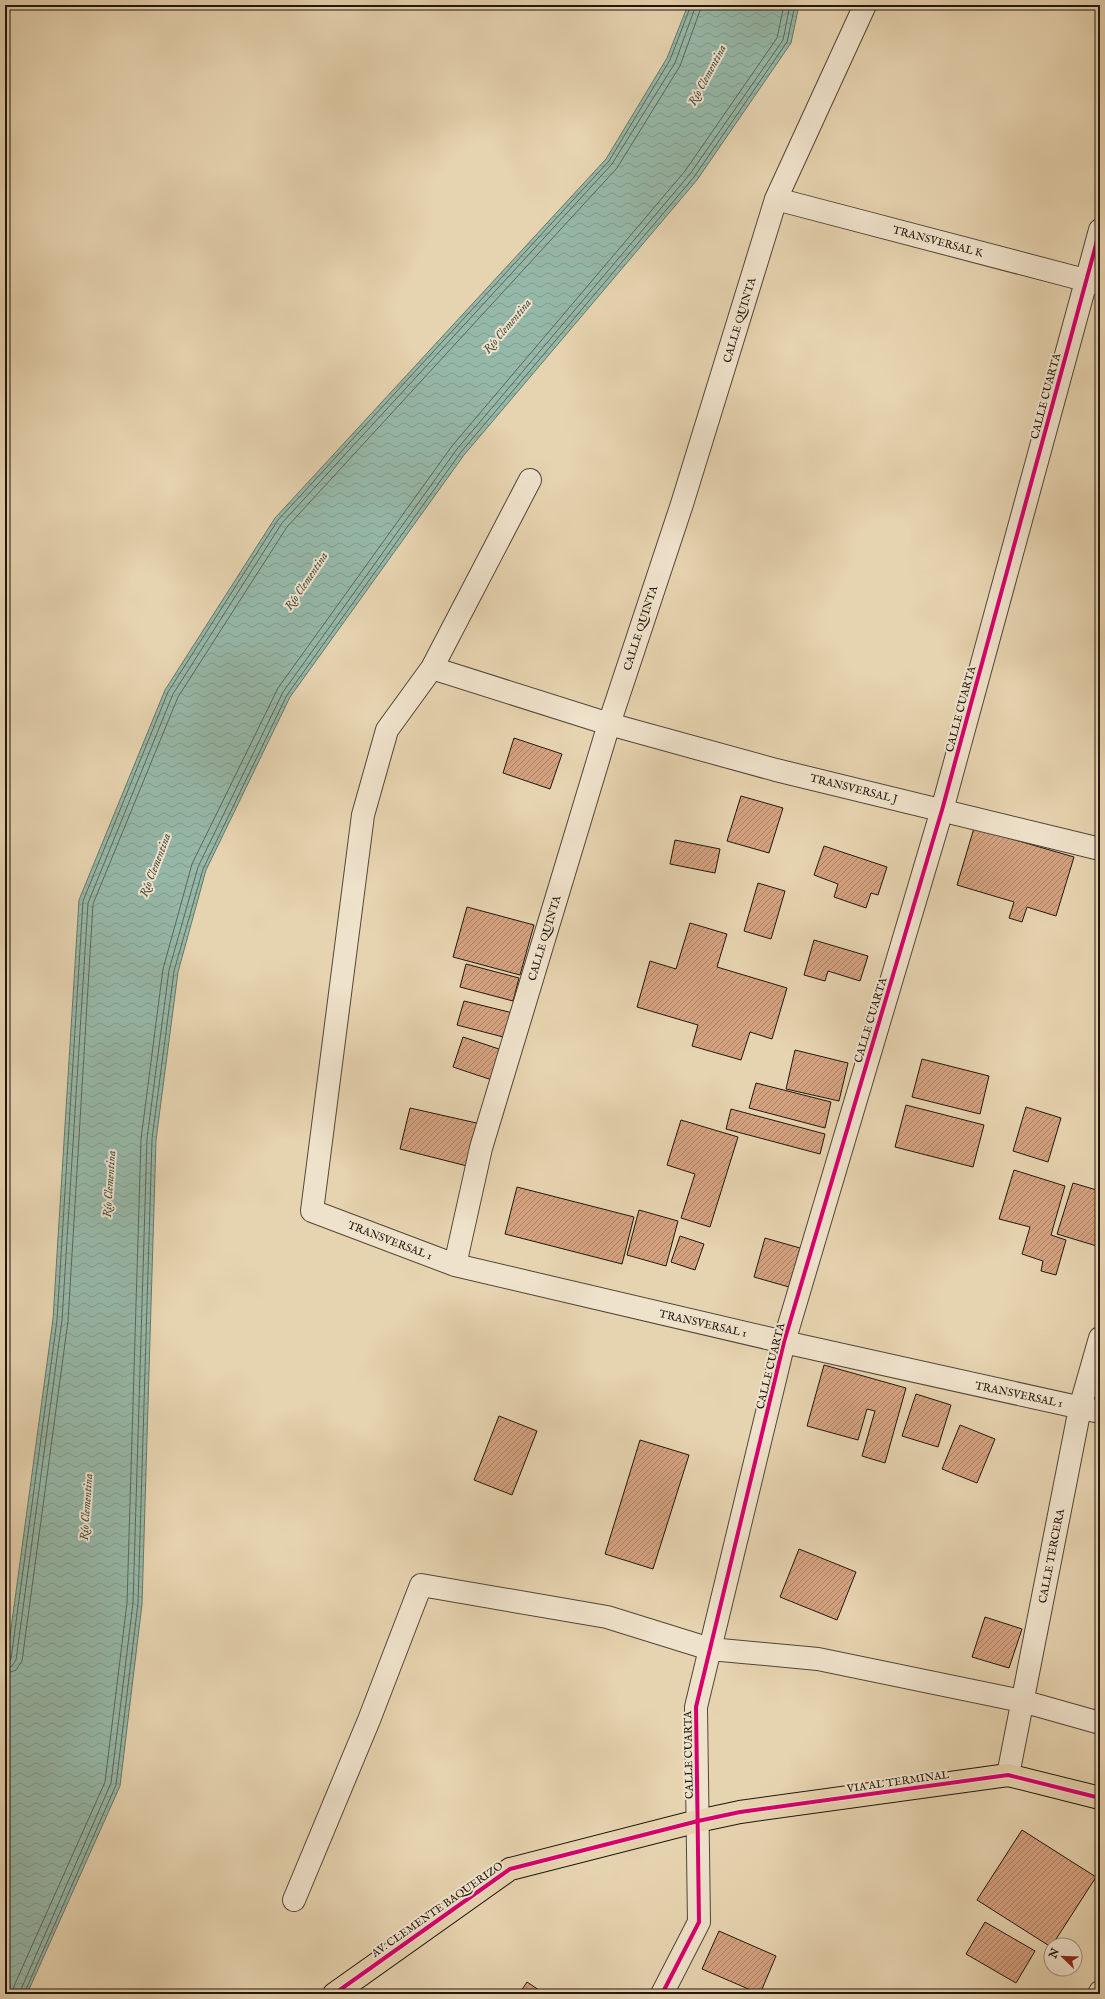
<svg xmlns="http://www.w3.org/2000/svg" width="1105" height="1999" font-family="'IM FELL English',serif">
  <defs>
    <pattern id="water-waves" width="16" height="10" patternUnits="userSpaceOnUse"><rect width="16" height="10" fill="#96b8a8"/><path d="M0 5q4-4 8 0t8 0" fill="none" stroke="#819d8f"/></pattern>
    <pattern id="building-hatch" width="6" height="6" patternUnits="userSpaceOnUse"><rect width="6" height="6" fill="#d4a17f"/><path d="M-1 1l2-2M0 6l6-6M5 7l2-2" fill="none" stroke="#ac8266"/></pattern>
  </defs>
  <rect width="100%" height="100%" fill="#e6d3af"/>
  <filter id="stains"><feTurbulence type="fractalNoise" baseFrequency=".005" numOctaves="4"/><feColorMatrix values="0 0 0 0 .2 0 0 0 0 .09 0 0 0 0 .02 0 0 0 .5 -.17"/></filter>
  <radialGradient id="worn" r=".72"><stop offset=".6" stop-color="#630" stop-opacity="0"/><stop offset="1" stop-color="#630" stop-opacity=".3"/></radialGradient>
  <path fill="url(#water-waves)" stroke="#67786a" d="M688,5h111l-8,38 -94,137 -233,275 -174,242 -84,173 -28,102 -22,168 -14,464 -22,182 -93,208h-22v-321l48,-354 26,-419 86,-210 110,-172 331,-359 61,-101z"/>
  <g fill="none" stroke-linecap="round" stroke-linejoin="round">
    <path stroke="#5c685a" stroke-width="1" d="M5,1663l4,-1 2,-3 46,-339 26,-419 85,-209 110,-172 331,-359 61,-101 21,-55
      M5,1668l7,-2 4,-6 46,-340 26,-417 85,-209 109,-171 330,-359 63,-101 21,-58
      M5,1674l11,-4 6,-9 46,-340 25,-417 85,-207 109,-170 330,-359 63,-102 22,-61
      M13,1994l1,-8 91,-204 22,-179 14,-464 22,-170 29,-105 86,-176 174,-242 233,-275 92,-133 7,-33
      M19,1994l92,-211 22,-180 14,-464 22,-169 29,-103 85,-175 174,-243 233,-275 93,-134 7,-35
      M24,1994l92,-209 22,-182 14,-464 22,-168 29,-102 84,-174 174,-243 233,-275 93,-135 8,-37"/>
  </g>
  <path fill="url(#building-hatch)" stroke="#21170d" d="M514,738l48,16 -12,35 -47,-16z
    M741,796l42,12 -14,45 -42,-12z
    M974,828l100,29 -18,59 -29,-9 -5,15 -13,-4 5,-16 -57,-17z
    M675,840l45,9 -5,24 -45,-9z
    M824,846l63,21 -9,28 -7,-2 -5,15 -32,-11 4,-13 -24,-9z
    M758,883l27,8 -14,48 -27,-8z
    M467,907l67,18 -14,50 -67,-18z
    M690,923l37,11 -10,33 70,21 -15,51 -22,-7 -9,28 -49,-14 6,-21 -61,-18 13,-46 26,8z
    M814,940l54,16 -8,25 -32,-10 -3,10 -21,-6z
    M466,964l53,14 -6,23 -53,-14z
    M464,1001l49,12 -6,25 -50,-13z
    M463,1037l42,14 -10,30 -42,-14z
    M795,1050l53,13 -9,38 -53,-12z
    M922,1059l67,17 -9,38 -68,-17z
    M756,1083l75,19 -6,26 -76,-20z
    M906,1105l78,20 -11,42 -78,-20z
    M1026,1107l35,11 -13,44 -35,-11z
    M410,1108l71,16 -10,43 -71,-18z
    M731,1109l94,25 -5,20 -94,-25z
    M681,1120l57,17 -28,90 -29,-9 14,-44 -28,-9z
    M1014,1170l51,16 -14,49 15,5 -10,35 -15,-4 2,-10 -21,-7 8,-27 -31,-8z
    M1073,1183l27,8v56l-43,-13z
    M517,1187l117,30 -12,47 -117,-30z
    M639,1210l39,11 -12,45 -39,-11z
    M680,1236l24,8 -9,26 -24,-8z
    M765,1238l35,10 -11,39 -35,-10z
    M824,1365l82,23 -21,75 -23,-7 13,-45 -8,-2 -9,31 -51,-14z
    M916,1394l35,11 -13,42 -36,-11z
    M499,1416l38,15 -25,64 -38,-15z
    M960,1425l35,14 -18,44 -35,-14z
    M640,1440l49,15 -36,114 -48,-15z
    M799,1549l57,23 -19,48 -57,-23z
    M985,1617l37,12 -13,39 -37,-11z
    M1022,1830l74,47 -45,70 -74,-47z
    M985,1922l50,29 -19,32 -50,-29z
    M719,1931l57,25 -16,38 -58,-25z
    M527,1982l18,12h-26z"/>
  <g fill="none" stroke-linecap="round" stroke-linejoin="round">
    <defs>
      <path id="minor" d="M776,199l324,85
        M530,480l-98,188 -45,62 -24,85 -51,396 143,54 329,77 316,70
        M432,668l177,56 167,46 324,79
        M455,1265l26,-117 128,-424 73,-220 94,-305 89,-194
        M1008,1775l72,-367 20,-70
        M294,1900l75,-180 52,-135 186,32 103,32 108,10 204,42 78,22
        M662,1994l37,-72 -3,-215 88,-365 158,-532 158,-580
        M1099,1994l1,-2"/>
      <path id="highway" d="M334,1994l176,-125 188,-48 42,-9 268,-37 92,23"/>
    </defs>
    <use href="#minor" stroke="#524636" stroke-width="24"/>
    <use href="#highway" stroke="#21170d" stroke-width="24"/>
    <use href="#minor" stroke="#efe2cb" stroke-width="22"/>
    <use href="#highway" stroke="#e6d3af" stroke-width="22"/>
    <defs>
      <path id="cycleway" d="M334,1994l176,-125 188,-48 42,-9 268,-37 92,23
        M662,1994l37,-72 -3,-215 88,-365 158,-532 158,-580"/>
    </defs>
    <use href="#cycleway" stroke="#efe2cb" stroke-width="6"/>
    <use href="#cycleway" stroke="#d6006c" stroke-width="4"/>
  </g>
  <g text-anchor="middle" stroke-width="4" stroke-linejoin="round" paint-order="stroke">
    <g font-size="11" fill="#21170d" stroke="#efe2cb">
      <text transform="translate(938 241) rotate(15)" y="4">TRANSVERSAL K</text>
      <text transform="translate(739 320) rotate(-73)" y="4">CALLE QUINTA</text>
      <text transform="translate(1045 396) rotate(-75)" y="4">CALLE CUARTA</text>
      <text transform="translate(640 628) rotate(-72)" y="4">CALLE QUINTA</text>
      <text transform="translate(960 709) rotate(-75)" y="4">CALLE CUARTA</text>
      <text transform="translate(854 788) rotate(14)" y="4">TRANSVERSAL J</text>
      <text transform="translate(544 938) rotate(-73)" y="4">CALLE QUINTA</text>
      <text transform="translate(870 1020) rotate(-73)" y="4">CALLE CUARTA</text>
      <text transform="translate(390 1240) rotate(21)" y="4">TRANSVERSAL 1</text>
      <text transform="translate(703 1323) rotate(13)" y="4">TRANSVERSAL 1</text>
      <text transform="translate(770 1366) rotate(-76)" y="4">CALLE CUARTA</text>
      <text transform="translate(1019 1394) rotate(12)" y="4">TRANSVERSAL 1</text>
      <text transform="translate(1051 1556) rotate(-79)" y="4">CALLE TERCERA</text>
      <text transform="translate(688 1755) rotate(-91)" y="4">CALLE CUARTA</text>
      <text transform="translate(898 1781) rotate(-8)" y="4">VIA AL TERMINAL</text>
      <text transform="translate(437 1909) rotate(-35)" y="4">AV. CLEMENTE BAQUERIZO</text>
    </g>
    <g font-size="12" font-style="italic" fill="#4a4f43" stroke="#efe2cb">
      <text transform="translate(707 75) rotate(-62)" y="4">Río Clementina</text>
      <text transform="translate(507 326) rotate(-50)" y="4">Río Clementina</text>
      <text transform="translate(306 581) rotate(-56)" y="4">Río Clementina</text>
      <text transform="translate(155 865) rotate(-69)" y="4">Río Clementina</text>
      <text transform="translate(109 1184) rotate(-86)" y="4">Río Clementina</text>
      <text transform="translate(86 1507) rotate(-86)" y="4">Río Clementina</text>
    </g>
  </g>
  <rect width="1105" height="1999" fill="none" stroke="#e6d3af" stroke-width="20"/>
  <rect x="6" y="6" width="1093" height="1987" fill="none" stroke="#21170d" stroke-width="2"/>
  <rect x="10" y="10" width="1085" height="1979" fill="none" stroke="#21170d"/>
  <g transform="translate(1063 1957) rotate(293)"><circle r="19" fill="#efe2cb" stroke="#9d917f"/>
  <path d="M0-3L7 15L0 10L-7 15Z" fill="#8f2418"/>
  <text y="-6" font-size="11" font-weight="bold" text-anchor="middle" fill="#21170d">N</text>
  </g>
  <rect width="100%" height="100%" filter="url(#stains)"/>
  <rect width="100%" height="100%" fill="url(#worn)"/>
</svg>
